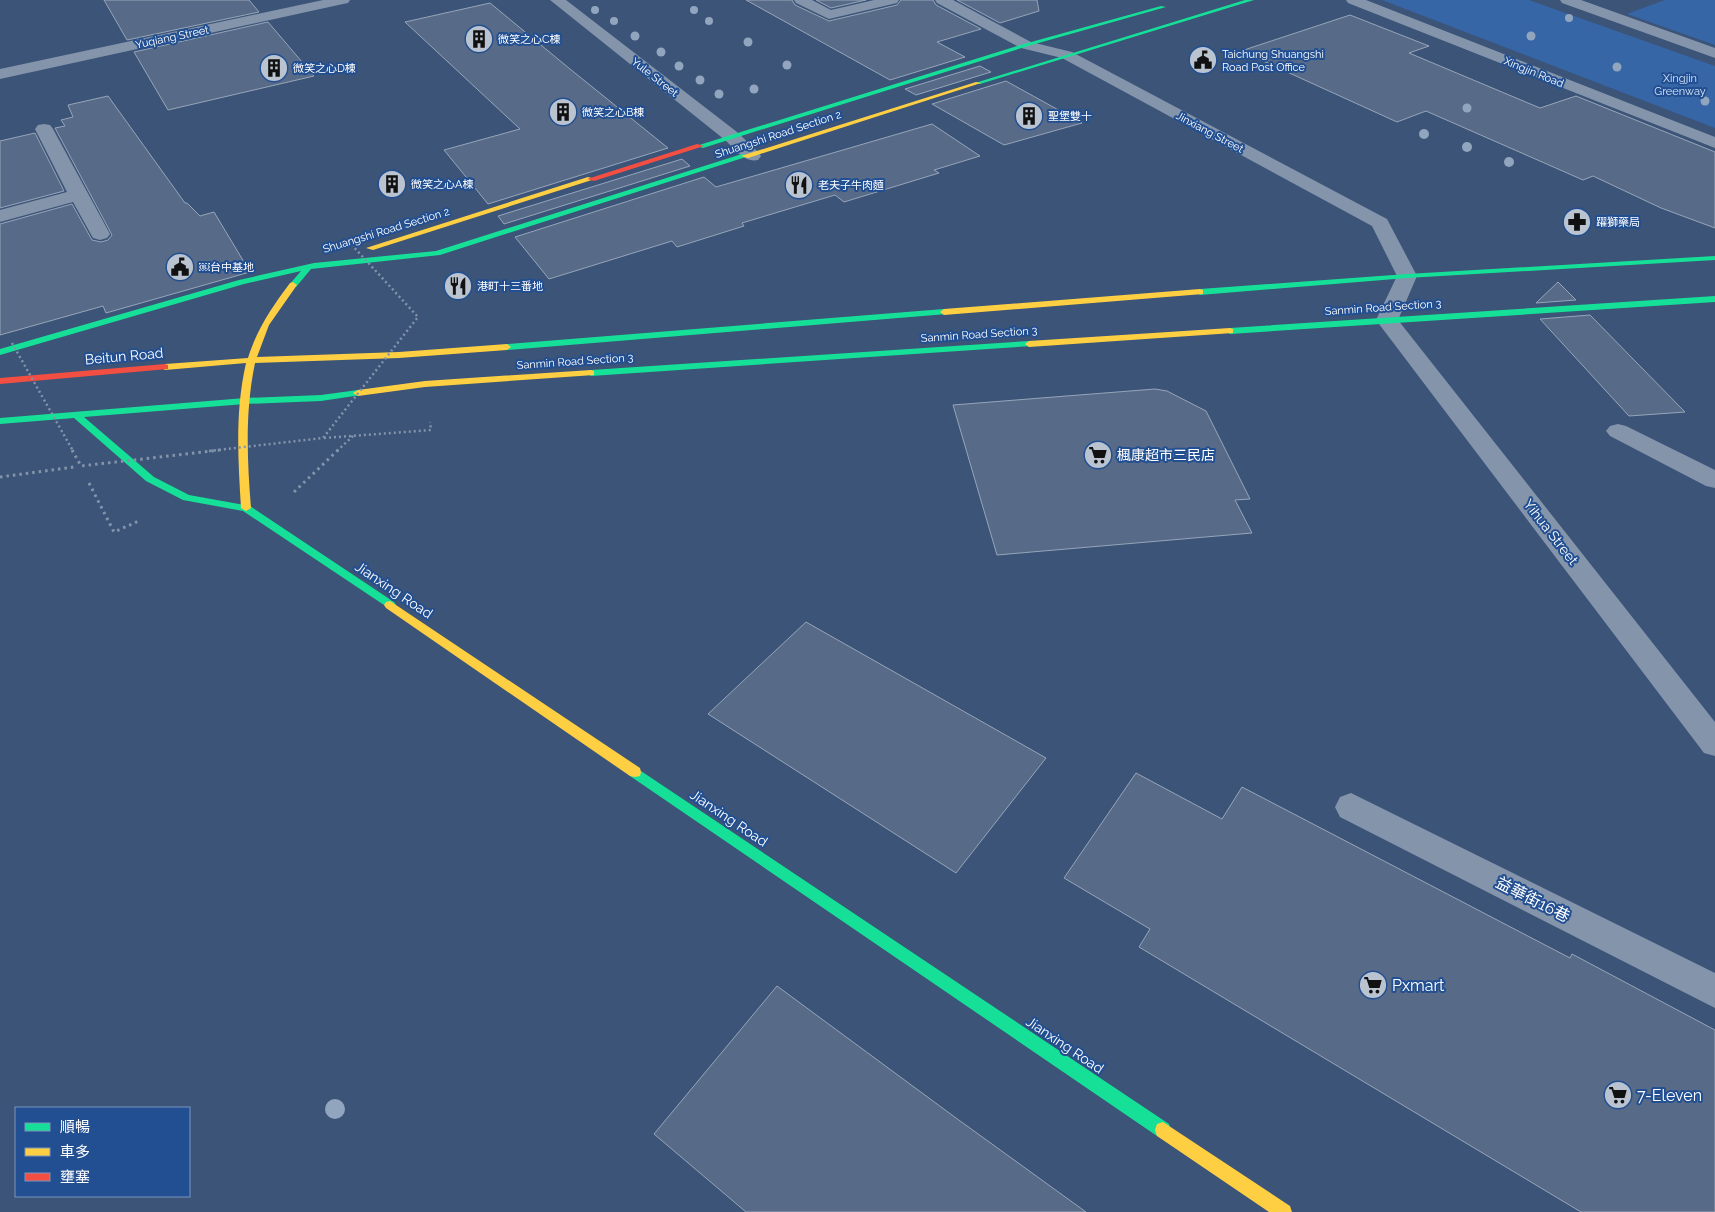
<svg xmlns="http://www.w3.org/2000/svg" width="1715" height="1212" font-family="Raleway,'Noto Sans TC',sans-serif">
  <rect width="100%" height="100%" fill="#3b5478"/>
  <path fill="#3766a7" d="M1382,0h147l186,66v62z
    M1665,0h50v45l-88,-31z"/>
  <path fill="#576b88" stroke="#97a5b9" d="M104,0h145l10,12 -132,28z
    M746,0h46l3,5 34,16 68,-16 4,-5h32l3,5 45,24 -44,13 28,15 -75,23z
    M816,0h50l-35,8z
    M957,0h80l2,11 -39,12z
    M490,3l80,66 98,79 -180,56 -44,-54 76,-21 -115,-107z
    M1350,15l79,31 -20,7 131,55 36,-12 139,56v76l-54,-20 -68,-32 -10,4 -157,-69 -29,11 -156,-71z
    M268,22l46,54 -146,34 -34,-58z
    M980,66l11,6 -75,23 -11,-6z
    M1006,81l76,42 -78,22 -72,-41z
    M108,96l77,107h2l13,13 14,-4 36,60 -144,41 -3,-7 -103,29v-111l72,-20 20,36 9,2 7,-2 4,-5 -57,-107 10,-2 -4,-6 12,-3 -5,-12z
    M932,124l48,32 -46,14 5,3 -95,29 -9,-7 -93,28 2,3 -67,21 -5,-6 -123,38 -34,-42 189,-60 12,10z
    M35,133l29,58 -64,17v-67z
    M682,159l8,7 -186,58 -6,-8z
    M1558,282l18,18 -40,3z
    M1590,315l95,97 -56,4 -89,-97z
    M1155,389l12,2 39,20 44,88 -15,1 17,33 -255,22 -44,-150z
    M806,622l240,136 -90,115 -248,-159z
    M1136,773l86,46 20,-32 328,171 2,-4 143,76v182h-134l-442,-265 11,-18 -86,-51z
    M777,986l179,132 130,94h-340l-92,-78z"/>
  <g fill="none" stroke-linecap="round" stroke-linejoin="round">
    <path stroke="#8495ab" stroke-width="2.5" stroke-dasharray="2 3" stroke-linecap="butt" d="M324,438l107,-8 -1,-8
      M337,451l16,-15"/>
    <path stroke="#8495ab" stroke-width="3" stroke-dasharray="2.5 4" stroke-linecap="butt" d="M0,477l74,-10
      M89,483l25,49 27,-12
      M294,492l44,-42"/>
    <path fill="#8495ab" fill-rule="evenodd" d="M794,0h18l19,10 43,-10h25l-2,3 -68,16 -33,-16z
      M44,124l6,1 3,4 57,105 -3,4 -7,2 -7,-2 -20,-36 -73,20v-12l67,-18 -32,-63 3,-4z
      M1351,793l364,180v35l-375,-191 -5,-10 5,-10z"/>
    <path fill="#8495ab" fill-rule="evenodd" d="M323,0h27l-2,3 -5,1 -343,75v-10z
      M550,0h16l171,132 21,20 3,4 -3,4c-14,3 -23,-11 -33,-20z
      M935,0h18l78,42 41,10 315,167 30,57 -19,44 317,402v34l-11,-3 -328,-433 21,-44 -25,-50 -310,-168 -41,-10 -84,-45z
      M1346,0h20l349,137v11l-367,-145z
      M1560,0h21l134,48v10l-153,-55z
      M1618,424l8,2 89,44v18l-9,-2 -96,-50 -4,-5 4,-5z"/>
    <path fill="#16e098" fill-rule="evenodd" d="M1245,0h9l-274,84 -5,-1z
      M1161,6l5,1 -138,39 -325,102 -7,-2 328,-102z
      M742,154l7,2 -309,99 -129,14 -15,18h-6l-1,-2 12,-14 -57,13 -244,71v-6l239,-69 75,-17 122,-12z
      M1715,256v4l-308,18 -207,17 -4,-3 4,-3 207,-15z
      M1715,296v6l-485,32 -4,-3 4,-3z
      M944,309l4,3 -1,2 -440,36 -4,-3 4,-3z
      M1029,341l3,1v4l-441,30 -5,-3 5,-3z
      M358,390l5,3 -2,2 -40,6 -76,3 -161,13 70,60 35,18 61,11 144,96 2,3 -2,3 -4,1 -147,-98 -60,-11 -37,-19 -72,-63 -74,6v-6l245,-20 76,-3z
      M635,767l534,357 2,6 -2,6 -6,2 -6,-2 -527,-360 -1,-4 1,-4z"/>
    <path fill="#ffcf43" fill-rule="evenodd" d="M976,82l5,1 -233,75 -7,-2z
      M588,177l7,2 -222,71 -7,-2z
      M293,282l4,3 -28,40 -12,32 142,-5 108,-8 4,3 -4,3 -108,8 -144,5c-10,48 -8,96 -4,145l-5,3 -5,-3c-3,-49 -6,-97 5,-145l-81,7 -5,-3 5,-3 83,-6c9,-29 24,-51 42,-75z
      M1200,289l3,1v4l-259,21 -4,-3 4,-3z
      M1230,328l3,1v4l-204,14 -4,-3 4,-3z
      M591,370l3,1v4l-169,12 -67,9 -5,-3 5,-3 67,-9z
      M390,601l250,167 1,4 -1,4 -5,1 -5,-1 -244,-168 -2,-3 2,-3z
      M1163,1122l127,84 2,6h-23l-112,-76 -2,-6 2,-6z"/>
    <path fill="#f24e42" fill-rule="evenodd" d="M697,144l7,2 -110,35 -7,-2z
      M165,364l3,1v4l-168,15v-6z"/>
    <path stroke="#8495ab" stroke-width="2.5" stroke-dasharray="2 3" stroke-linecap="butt" d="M12,343l61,108
      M209,451l114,-13 95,-121 -67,-73"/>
    <path stroke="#8495ab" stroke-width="3" stroke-dasharray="2.5 4" stroke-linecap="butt" d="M72,450l9,16 139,-16"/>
  </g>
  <g fill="#92a5bf">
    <circle cx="595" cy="10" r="4"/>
    <circle cx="694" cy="10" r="4"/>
    <circle cx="1569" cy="18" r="4"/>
    <circle cx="614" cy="21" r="4"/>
    <circle cx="709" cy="21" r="4"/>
    <circle cx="635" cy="36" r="4.5"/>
    <circle cx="1531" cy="36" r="4.5"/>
    <circle cx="748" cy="42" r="4.5"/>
    <circle cx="661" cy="52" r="4.5"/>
    <circle cx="787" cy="65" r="4.5"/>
    <circle cx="679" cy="66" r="4.5"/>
    <circle cx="1617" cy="67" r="4.5"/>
    <circle cx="700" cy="80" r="4.5"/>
    <circle cx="754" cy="89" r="4.5"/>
    <circle cx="719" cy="94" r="4.5"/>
    <circle cx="1705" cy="101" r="4.5"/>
    <circle cx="1467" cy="108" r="4.5"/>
    <circle cx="1424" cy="134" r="5"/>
    <circle cx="1467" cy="147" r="5"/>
    <circle cx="1509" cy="162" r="5"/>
    <circle cx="335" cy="1109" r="10"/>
  </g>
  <defs>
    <symbol id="building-disc" viewBox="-11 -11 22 22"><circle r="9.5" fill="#bac3d0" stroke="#224f91"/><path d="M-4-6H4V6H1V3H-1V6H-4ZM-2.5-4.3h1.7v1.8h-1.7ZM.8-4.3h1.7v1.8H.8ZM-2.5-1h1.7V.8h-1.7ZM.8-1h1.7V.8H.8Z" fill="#111"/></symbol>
    <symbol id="civic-disc" viewBox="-11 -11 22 22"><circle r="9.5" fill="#bac3d0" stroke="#224f91"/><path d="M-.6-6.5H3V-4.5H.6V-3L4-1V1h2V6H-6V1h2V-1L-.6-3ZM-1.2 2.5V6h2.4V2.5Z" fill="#111"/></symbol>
    <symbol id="restaurant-disc" viewBox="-11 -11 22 22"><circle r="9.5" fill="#bac3d0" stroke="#224f91"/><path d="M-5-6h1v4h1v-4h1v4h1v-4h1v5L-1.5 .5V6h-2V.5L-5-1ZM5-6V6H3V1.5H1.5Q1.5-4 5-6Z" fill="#111"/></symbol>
    <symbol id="pharmacy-disc" viewBox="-11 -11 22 22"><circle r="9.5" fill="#bac3d0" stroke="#224f91"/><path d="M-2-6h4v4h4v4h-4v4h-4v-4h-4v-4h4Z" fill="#111"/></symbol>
    <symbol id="supermarket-disc" viewBox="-11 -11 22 22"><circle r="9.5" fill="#bac3d0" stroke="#224f91"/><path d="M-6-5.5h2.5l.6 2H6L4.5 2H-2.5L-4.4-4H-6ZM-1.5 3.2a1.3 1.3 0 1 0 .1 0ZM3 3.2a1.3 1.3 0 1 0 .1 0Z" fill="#111"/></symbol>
  </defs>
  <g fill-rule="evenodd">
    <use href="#building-disc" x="463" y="23" width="32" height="32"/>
    <use href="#civic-disc" x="1187" y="44" width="32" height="32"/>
    <use href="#building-disc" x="258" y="52" width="32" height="32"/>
    <use href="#building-disc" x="547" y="96" width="32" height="32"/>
    <use href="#building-disc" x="1013" y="100" width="32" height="32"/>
    <use href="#building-disc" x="376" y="168" width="32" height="32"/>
    <use href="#restaurant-disc" x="783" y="169" width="32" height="32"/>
    <use href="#pharmacy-disc" x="1561" y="206" width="32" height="32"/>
    <use href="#civic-disc" x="164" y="251" width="32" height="32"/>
    <use href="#restaurant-disc" x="442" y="270" width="32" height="32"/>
    <use href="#supermarket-disc" x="1082" y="439" width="32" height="32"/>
    <use href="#supermarket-disc" x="1357" y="969" width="32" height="32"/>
    <use href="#supermarket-disc" x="1602" y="1079" width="32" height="32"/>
  </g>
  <g text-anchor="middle" stroke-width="4" stroke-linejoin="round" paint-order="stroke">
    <g font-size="11" fill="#fff" stroke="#224f91">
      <text transform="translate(172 37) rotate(-12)" y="4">Yuqiang Street</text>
      <text transform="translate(1534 72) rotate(22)" y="4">Xingjin Road</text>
      <text transform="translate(655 77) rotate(38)" y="4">Yule Street</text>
      <text transform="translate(1210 132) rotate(28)" y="4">Jinxiang Street</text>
      <text transform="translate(778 134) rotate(-18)" y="4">Shuangshi Road Section 2</text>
      <text transform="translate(386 230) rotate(-17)" y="4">Shuangshi Road Section 2</text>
      <text transform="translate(1383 307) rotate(-4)" y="4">Sanmin Road Section 3</text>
      <text transform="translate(979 334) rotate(-4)" y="4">Sanmin Road Section 3</text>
      <text transform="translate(575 361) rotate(-4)" y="4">Sanmin Road Section 3</text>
    </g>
    <g font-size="11" fill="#fff" stroke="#224f91" text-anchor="start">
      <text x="498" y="43">微笑之心C棟</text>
      <text x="1222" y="58">Taichung Shuangshi<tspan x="1222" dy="13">Road Post Office</tspan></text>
      <text x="293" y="72">微笑之心D棟</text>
      <text x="582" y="116">微笑之心B棟</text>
      <text x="1048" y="120">聖堡雙十</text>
      <text x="411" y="188">微笑之心A棟</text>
      <text x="818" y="189">老夫子牛肉麵</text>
      <text x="1596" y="226">躍獅藥局</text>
      <text x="199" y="271">￼台中基地</text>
      <text x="477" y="290">港町十三番地</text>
    </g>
    <g font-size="11" fill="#d9e7f9" stroke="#224f91">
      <text x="1680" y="82">Xingjin<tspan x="1680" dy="13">Greenway</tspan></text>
    </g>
    <g font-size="14" fill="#fff" stroke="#224f91">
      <text transform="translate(124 356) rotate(-5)" y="5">Beitun Road</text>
      <text transform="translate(1551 532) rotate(52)" y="5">Yihua Street</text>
      <text transform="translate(394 590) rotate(34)" y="5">Jianxing Road</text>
      <text transform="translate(729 818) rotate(34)" y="5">Jianxing Road</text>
      <text transform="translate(1065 1045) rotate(34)" y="5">Jianxing Road</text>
    </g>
    <g font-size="14" fill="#fff" stroke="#224f91" text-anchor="start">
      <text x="1117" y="460">楓康超市三民店</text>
    </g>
    <g font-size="16" fill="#fff" stroke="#224f91">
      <text transform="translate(1533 899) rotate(27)" y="6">益華街16巷</text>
    </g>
    <g font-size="16" fill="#fff" stroke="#224f91" text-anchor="start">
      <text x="1392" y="991">Pxmart</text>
      <text x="1637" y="1101">7-Eleven</text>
    </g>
  </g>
  <rect x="15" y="1107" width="175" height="90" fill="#224f91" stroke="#7a95bd"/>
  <rect x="25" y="1123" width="25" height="8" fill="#16e098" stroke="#7a95bd"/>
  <text x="60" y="1132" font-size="15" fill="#ffffff">順暢</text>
  <rect x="25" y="1148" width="25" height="8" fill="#ffcf43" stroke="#7a95bd"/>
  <text x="60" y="1157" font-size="15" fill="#ffffff">車多</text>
  <rect x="25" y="1173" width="25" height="8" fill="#f24e42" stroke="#7a95bd"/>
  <text x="60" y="1182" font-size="15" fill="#ffffff">壅塞</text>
</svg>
